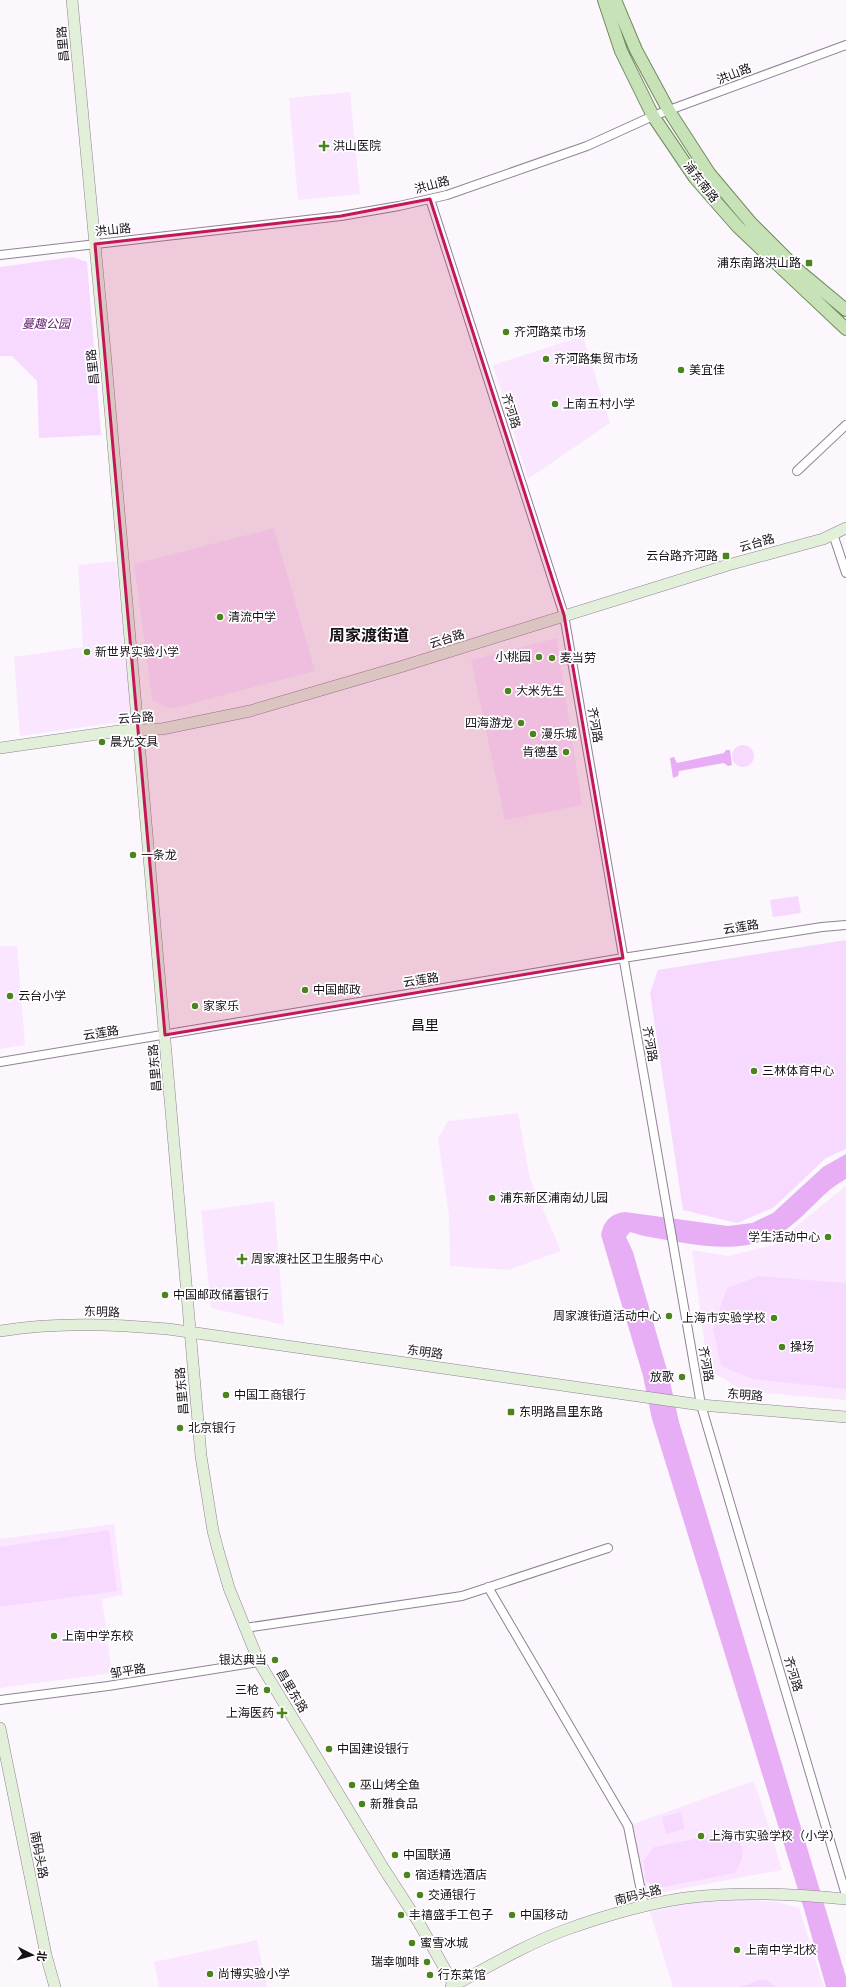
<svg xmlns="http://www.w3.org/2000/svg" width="846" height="1987" font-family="Spectral,'Noto Sans SC',serif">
  <rect width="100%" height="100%" fill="#fbf7fc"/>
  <path fill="#fae7ff" d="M350,92l10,102 -62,6 -9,-102z
    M583,336l27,87 -82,56 -35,-114z
    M274,528l41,143 -144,38 -19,-9 -18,-136z
    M116,561l15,151 -11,10 -100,14 -6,-79 69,-10 -5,-82z
    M557,638l25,167 -77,15 -34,-160z
    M0,946h17l8,99 -25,4z
    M518,1113l12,66 31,72 -53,19 -58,-4 -1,-50 -11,-77 10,-18z
    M846,1186v214l-103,-9 -35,-22 -16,-119 36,6 45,-11z
    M274,1201l10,124 -73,-17 -10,-97z
    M114,1524l9,71 -21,4 10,74 -112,15v-149z
    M753,1781l6,14 23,75 -140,26 -14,-70z
    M740,1899l38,3 21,6 25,79h-151l-23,-75 38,-9z
    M257,1940l10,47h-108l-5,-25z"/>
  <path fill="#f7d9ff" d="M73,257l14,5 14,173 -62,3 -2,-57 -25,-25h-12v-89z
    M732 756a11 11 0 1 1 22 0a11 11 0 1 1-22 0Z
    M798,896l3,17 -28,4 -3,-17z
    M846,940v209l-20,9 -53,50 -36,15 -54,-13 -33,-217 8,-23z
    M759,1276l87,7v106l-94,-10 -31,-13 -8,-37 14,-41z
    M109,1530l8,61 -117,16v-60z
    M681,1812l4,17 -19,5 -4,-17z
    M725,1833c22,9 21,21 10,40l-77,15 -12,-7 -3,-20 11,-14z
    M760,1980h7l10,7h-38z"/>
  <path fill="#e7adf5" d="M726,750h4l2,15 -4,1 -4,-3 -45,8 -1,5 -5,2 -3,-20 4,-1 3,6 47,-10z
    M846,1154v25c-23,12 -37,34 -58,49 -42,31 -96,16 -144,8 -5,-1 -9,-3 -14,-4l-4,5 7,15 36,125 10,45 167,555v10h-20l-22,-78 -152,-490 -9,-43 -42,-141c2,-13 10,-22 24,-23l103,14 24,-3 21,-10 50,-46z"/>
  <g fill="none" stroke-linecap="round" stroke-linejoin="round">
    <defs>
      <path id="street" d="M430,199l134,416 137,790 145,490
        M0,255l341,-39 58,-10 48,-11 140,-49 66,-30 193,-71
        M797,471l49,-46
        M833,534l13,39
        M0,1062l623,-104 199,-31 24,-2
        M488,1587l140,239 16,80
        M245,1628l217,-32 146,-48
        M0,1700l108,-14 151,-24"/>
      <path id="secondary" d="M72,0l34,362 95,1094 12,75 5,19 11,38 30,74 125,207 35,54 36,64
        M0,748l119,-17 43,-2 88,-18 150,-44 328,-102 95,-26 23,-11
        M0,1331c56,-9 111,-7 168,-2l533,76 145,12
        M0,1728l46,227 9,32
        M451,1987c37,-20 74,-42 114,-57 39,-14 79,-26 120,-32 54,-7 107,-4 161,1"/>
      <path id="primary" d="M604,0l17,51 32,65 42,62 43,49 108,102
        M615,0l21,50 33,61 40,62 42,50 48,48 47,39"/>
    </defs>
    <use href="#street" stroke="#928196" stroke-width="10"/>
    <use href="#secondary" stroke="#928196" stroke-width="12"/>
    <use href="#primary" stroke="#708c5f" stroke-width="14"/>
    <use href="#street" stroke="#fff" stroke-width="8"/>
    <use href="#secondary" stroke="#e2f0da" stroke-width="11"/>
    <use href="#primary" stroke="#c6e2b6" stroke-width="12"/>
  </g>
  <path fill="#c2185b" fill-opacity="0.2" stroke="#c2185b" stroke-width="3" stroke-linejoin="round" d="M430,199l134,416 59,343 -458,77 -70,-791 246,-28z"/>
  <g fill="#4b831c" stroke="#fff" stroke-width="1.5">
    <path d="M322 140h4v4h4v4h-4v4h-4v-4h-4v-4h4z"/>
    <rect x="805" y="259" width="8" height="8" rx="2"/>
    <circle cx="506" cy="332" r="4"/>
    <circle cx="546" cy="359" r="4"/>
    <circle cx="681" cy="370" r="4"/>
    <circle cx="555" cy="404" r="4"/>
    <rect x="722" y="552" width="8" height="8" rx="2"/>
    <circle cx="220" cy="617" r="4"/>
    <circle cx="87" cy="652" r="4"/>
    <circle cx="539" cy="657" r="4"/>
    <circle cx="552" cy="658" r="4"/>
    <circle cx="508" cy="691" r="4"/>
    <circle cx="521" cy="723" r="4"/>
    <circle cx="533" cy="734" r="4"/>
    <circle cx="102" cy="742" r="4"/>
    <circle cx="566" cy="752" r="4"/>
    <circle cx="133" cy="855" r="4"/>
    <circle cx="305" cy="990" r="4"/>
    <circle cx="10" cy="996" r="4"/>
    <circle cx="195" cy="1006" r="4"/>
    <circle cx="754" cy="1071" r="4"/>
    <circle cx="492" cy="1198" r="4"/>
    <circle cx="828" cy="1237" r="4"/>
    <path d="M240 1253h4v4h4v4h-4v4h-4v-4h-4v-4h4z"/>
    <circle cx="165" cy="1295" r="4"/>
    <circle cx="669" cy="1316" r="4"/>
    <circle cx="774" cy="1318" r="4"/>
    <circle cx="782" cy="1347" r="4"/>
    <circle cx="682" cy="1377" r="4"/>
    <circle cx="226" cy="1395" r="4"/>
    <rect x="507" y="1408" width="8" height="8" rx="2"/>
    <circle cx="180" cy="1428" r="4"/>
    <circle cx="54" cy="1636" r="4"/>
    <circle cx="275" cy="1660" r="4"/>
    <circle cx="267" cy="1690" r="4"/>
    <path d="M280 1707h4v4h4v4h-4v4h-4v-4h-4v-4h4z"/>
    <circle cx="329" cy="1749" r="4"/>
    <circle cx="352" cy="1785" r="4"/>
    <circle cx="362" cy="1804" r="4"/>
    <circle cx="701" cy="1836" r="4"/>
    <circle cx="395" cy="1855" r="4"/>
    <circle cx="407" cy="1875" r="4"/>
    <circle cx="420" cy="1895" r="4"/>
    <circle cx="401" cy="1915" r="4"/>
    <circle cx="512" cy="1915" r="4"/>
    <circle cx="412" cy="1943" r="4"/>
    <circle cx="737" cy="1950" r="4"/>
    <circle cx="427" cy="1962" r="4"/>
    <circle cx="210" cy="1974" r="4"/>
    <circle cx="430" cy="1975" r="4"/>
  </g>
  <g text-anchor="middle" stroke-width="3.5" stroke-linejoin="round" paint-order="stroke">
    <g font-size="12" fill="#171018" stroke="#fff">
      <text transform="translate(63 44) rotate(-95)" y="4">昌里路</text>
      <text transform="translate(734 74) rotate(-21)" y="4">洪山路</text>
      <text transform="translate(701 182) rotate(52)" y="4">浦东南路</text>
      <text transform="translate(432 185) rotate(-15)" y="4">洪山路</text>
      <text transform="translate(113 230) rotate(-6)" y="4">洪山路</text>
      <text transform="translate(93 367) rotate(-96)" y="4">昌里路</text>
      <text transform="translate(511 411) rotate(72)" y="4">齐河路</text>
      <text transform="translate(757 543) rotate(-16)" y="4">云台路</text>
      <text transform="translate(447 639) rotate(-18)" y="4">云台路</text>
      <text transform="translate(136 718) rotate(-4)" y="4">云台路</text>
      <text transform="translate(595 725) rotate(80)" y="4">齐河路</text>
      <text transform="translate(741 927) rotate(-9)" y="4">云莲路</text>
      <text transform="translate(421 980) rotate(-9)" y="4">云莲路</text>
      <text transform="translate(101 1033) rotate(-9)" y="4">云莲路</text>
      <text transform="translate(650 1044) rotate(80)" y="4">齐河路</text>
      <text transform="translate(155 1068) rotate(-95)" y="4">昌里东路</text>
      <text transform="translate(102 1312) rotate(2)" y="4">东明路</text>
      <text transform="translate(425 1352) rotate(8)" y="4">东明路</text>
      <text transform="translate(706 1364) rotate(80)" y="4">齐河路</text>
      <text transform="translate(182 1391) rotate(-95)" y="4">昌里东路</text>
      <text transform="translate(745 1395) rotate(5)" y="4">东明路</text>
      <text transform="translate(128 1671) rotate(-9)" y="4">邹平路</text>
      <text transform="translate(793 1674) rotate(73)" y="4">齐河路</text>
      <text transform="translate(292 1691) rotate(59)" y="4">昌里东路</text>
      <text transform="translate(39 1855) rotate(79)" y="4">南码头路</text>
      <text transform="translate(638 1895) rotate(-14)" y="4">南码头路</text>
    </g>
    <g font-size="12" fill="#171018" stroke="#fff" text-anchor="start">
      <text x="333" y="150">洪山医院</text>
      <text x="801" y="267" text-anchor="end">浦东南路洪山路</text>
      <text x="514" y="336">齐河路菜市场</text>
      <text x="554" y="363">齐河路集贸市场</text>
      <text x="689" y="374">美宜佳</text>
      <text x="563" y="408">上南五村小学</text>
      <text x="718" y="560" text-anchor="end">云台路齐河路</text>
      <text x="228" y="621">清流中学</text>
      <text x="95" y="656">新世界实验小学</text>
      <text x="531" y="661" text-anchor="end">小桃园</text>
      <text x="560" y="662">麦当劳</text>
      <text x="516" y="695">大米先生</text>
      <text x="513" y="727" text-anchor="end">四海游龙</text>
      <text x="541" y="738">漫乐城</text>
      <text x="110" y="746">晨光文具</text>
      <text x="558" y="756" text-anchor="end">肯德基</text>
      <text x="141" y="859">一条龙</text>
      <text x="313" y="994">中国邮政</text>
      <text x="18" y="1000">云台小学</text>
      <text x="203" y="1010">家家乐</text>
      <text x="762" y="1075">三林体育中心</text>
      <text x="500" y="1202">浦东新区浦南幼儿园</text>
      <text x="820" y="1241" text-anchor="end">学生活动中心</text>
      <text x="251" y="1263">周家渡社区卫生服务中心</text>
      <text x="173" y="1299">中国邮政储蓄银行</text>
      <text x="661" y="1320" text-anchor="end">周家渡街道活动中心</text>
      <text x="766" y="1322" text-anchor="end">上海市实验学校</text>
      <text x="790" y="1351">操场</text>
      <text x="674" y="1381" text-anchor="end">放歌</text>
      <text x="234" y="1399">中国工商银行</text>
      <text x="519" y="1416">东明路昌里东路</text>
      <text x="188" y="1432">北京银行</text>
      <text x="62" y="1640">上南中学东校</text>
      <text x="267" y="1664" text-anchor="end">银达典当</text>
      <text x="259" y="1694" text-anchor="end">三枪</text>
      <text x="274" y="1717" text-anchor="end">上海医药</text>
      <text x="337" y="1753">中国建设银行</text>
      <text x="360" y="1789">巫山烤全鱼</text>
      <text x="370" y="1808">新雅食品</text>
      <text x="709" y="1840">上海市实验学校（小学）</text>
      <text x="403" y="1859">中国联通</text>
      <text x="415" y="1879">宿适精选酒店</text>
      <text x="428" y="1899">交通银行</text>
      <text x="409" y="1919">丰禧盛手工包子</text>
      <text x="520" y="1919">中国移动</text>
      <text x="420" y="1947">蜜雪冰城</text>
      <text x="745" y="1954">上南中学北校</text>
      <text x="419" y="1966" text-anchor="end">瑞幸咖啡</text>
      <text x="218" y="1978">尚博实验小学</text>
      <text x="438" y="1979">行东菜馆</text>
    </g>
    <g font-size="12" font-style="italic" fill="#5c156b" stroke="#fff">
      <text x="46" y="328">蔓趣公园</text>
    </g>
    <g font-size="14" fill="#171018" stroke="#fff">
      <text x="425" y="1030">昌里</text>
    </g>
    <g font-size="16" font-weight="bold" fill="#171018" stroke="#fff">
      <text x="369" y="641">周家渡街道</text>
    </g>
  </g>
  <g transform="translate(32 1955) rotate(96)" stroke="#ffffff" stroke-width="3" paint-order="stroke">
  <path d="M0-3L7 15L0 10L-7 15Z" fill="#171018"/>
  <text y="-6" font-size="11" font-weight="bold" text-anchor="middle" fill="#171018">北</text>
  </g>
</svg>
